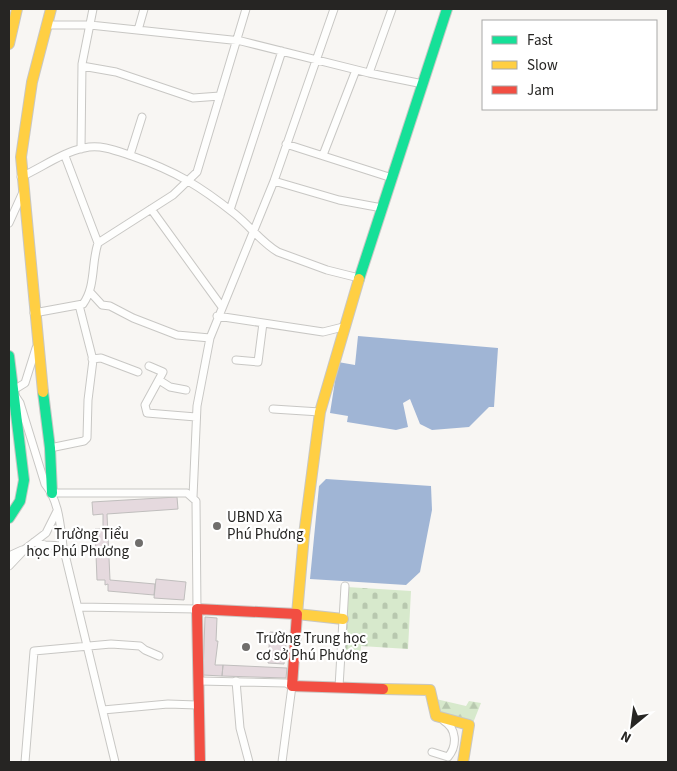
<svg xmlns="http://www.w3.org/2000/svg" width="677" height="771" font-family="'Source Sans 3',sans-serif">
  <defs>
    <pattern id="forest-firs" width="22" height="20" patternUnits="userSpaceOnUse" patternTransform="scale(1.25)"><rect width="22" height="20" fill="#d7e9cc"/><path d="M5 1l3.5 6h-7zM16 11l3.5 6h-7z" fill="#b8c8af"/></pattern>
    <pattern id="cemetery-stones" width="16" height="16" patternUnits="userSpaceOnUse" patternTransform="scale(1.25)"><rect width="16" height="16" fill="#d7e9cc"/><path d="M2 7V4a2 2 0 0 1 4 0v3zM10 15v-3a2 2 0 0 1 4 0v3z" fill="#b8c8af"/></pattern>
  </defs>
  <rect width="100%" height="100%" fill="#f8f6f3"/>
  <path fill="url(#forest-firs)" d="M436,699l30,7 3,-5 12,2 -8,20 -32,-7z"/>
  <path fill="url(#cemetery-stones)" d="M347,587l64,4 -3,58 -47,-3 -1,15 -16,-1z"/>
  <path fill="#a0b5d5" d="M358,336l140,12 -4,59h-5l-20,20 -37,3 -12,-6 -10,-25 -7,4 5,24 -12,3 -49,-8 1,-6 -18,-3 8,-51 17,3z
    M326,479l105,7 1,24 -12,62 -14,13 -96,-6 9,-93z"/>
  <path fill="#e5d9de" stroke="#c0bebd" d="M177,497l1,12 -71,5 3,66 45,4 -1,11 -46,-4v-7l-3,1v-5h-8l-2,-51h8v-15l-10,1 -1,-13z
    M156,579l30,3 -2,18 -30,-2z
    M205,617l12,1 -1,23h2l-3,24h8l-1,11 -19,-1z
    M270,632l17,1 -3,31 -16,-1z
    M223,665l64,3 -1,10 -64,-2z"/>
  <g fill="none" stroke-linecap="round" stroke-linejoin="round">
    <defs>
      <path id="street" d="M46,25h44l151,16 128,32 54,11
        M138,30l6,-21
        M82,66l34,6 77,26 27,-2
        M369,73l23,-64
        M286,144l106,34
        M81,149l1,-85 11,-55
        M130,155l12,-38
        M323,155l33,-85
        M65,156l33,87
        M21,177c20,-9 42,-25 63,-29 17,-4 33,3 48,8 43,15 68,30 103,58 15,12 27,29 43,38l49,18 32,8
        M274,181l65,19 43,8
        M151,209l71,98
        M230,210l52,-159
        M9,223l14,-31
        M91,293l11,12 8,1 23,12 44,17 33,3
        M34,313l49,-9c13,-18 8,-40 15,-61l75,-48 24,-23 49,-163
        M217,316l106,16 20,-5
        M36,348l-11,35 -13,8 8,12 25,81c14,17 15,40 18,62l52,216
        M92,359l9,-1 37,14
        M236,360l22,2 5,-39
        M149,366l14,6 -18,33 2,8 49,4
        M159,380l11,7 16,3
        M273,409l47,3
        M50,448l34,-7 3,-3 1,-38 5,-40 -14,-55
        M52,493h135l9,8 1,108 -119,-2
        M193,497l4,-91 13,-68 64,-157 60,-172
        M34,542l11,3 18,1
        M9,556l13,-6
        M9,566l16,-17 21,-16 11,-22
        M199,681l87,2 6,3 -10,76
        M236,681l4,47 9,34
        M339,687l6,-101
        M103,710l65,-6 29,1
        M432,752l16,5c10,-12 8,-29 -4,-36
        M25,762l9,-111 77,-7 29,2 5,4 14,6"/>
      <path id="fast" d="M359,279l88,-270
        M9,356l15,124 -4,21 -11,17
        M43,392l7,56 2,45"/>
      <path id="slow" d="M9,44l8,-35
        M43,392l-22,-235 11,-75 19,-73
        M343,619l-46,-5 7,-79 16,-123 39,-133
        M383,689l47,1 6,26 33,9 -6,37"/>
      <path id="jam" d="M200,762l-3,-153 100,5 -5,72 91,3"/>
    </defs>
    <use href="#street" stroke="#c8c7c4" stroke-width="9"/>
    <use href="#fast" stroke="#c8c7c4" stroke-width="12"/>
    <use href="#slow" stroke="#c8c7c4" stroke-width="12"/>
    <use href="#jam" stroke="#c8c7c4" stroke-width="12"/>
    <use href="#street" stroke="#fefefd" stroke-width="7"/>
    <use href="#fast" stroke="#16e098" stroke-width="10"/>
    <use href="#slow" stroke="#ffcf43" stroke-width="10"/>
    <use href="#jam" stroke="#f24e42" stroke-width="10"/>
  </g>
  <g fill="#706e6c" stroke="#fff" stroke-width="2">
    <circle cx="217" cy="526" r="5"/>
    <circle cx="139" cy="543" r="5"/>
    <circle cx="246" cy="647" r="5"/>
  </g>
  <g text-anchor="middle" stroke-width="4.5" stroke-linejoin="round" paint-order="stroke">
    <g font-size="15" fill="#262523" stroke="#fff" text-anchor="start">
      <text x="227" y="522">UBND Xã<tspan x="227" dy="17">Phú Phương</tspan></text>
      <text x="129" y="539" text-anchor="end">Trường Tiểu<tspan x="129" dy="17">học Phú Phương</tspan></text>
      <text x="256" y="643">Trường Trung học<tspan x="256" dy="17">cơ sở Phú Phương</tspan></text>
    </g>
  </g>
  <rect width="677" height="771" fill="none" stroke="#262523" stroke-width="20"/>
  <rect x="482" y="20" width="175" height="90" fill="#ffffff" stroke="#a8a8a7"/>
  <rect x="492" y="36" width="25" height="8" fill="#16e098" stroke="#a8a8a7"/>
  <text x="527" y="45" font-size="15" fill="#262523">Fast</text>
  <rect x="492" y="61" width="25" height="8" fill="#ffcf43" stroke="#a8a8a7"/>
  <text x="527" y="70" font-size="15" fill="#262523">Slow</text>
  <rect x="492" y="86" width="25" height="8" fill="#f24e42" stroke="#a8a8a7"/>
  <text x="527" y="95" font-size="15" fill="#262523">Jam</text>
  <g transform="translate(632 726) rotate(209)" stroke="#ffffff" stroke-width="4" paint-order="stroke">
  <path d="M0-4L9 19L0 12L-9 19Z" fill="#262523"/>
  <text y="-8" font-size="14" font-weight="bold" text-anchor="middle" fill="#262523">N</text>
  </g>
</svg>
